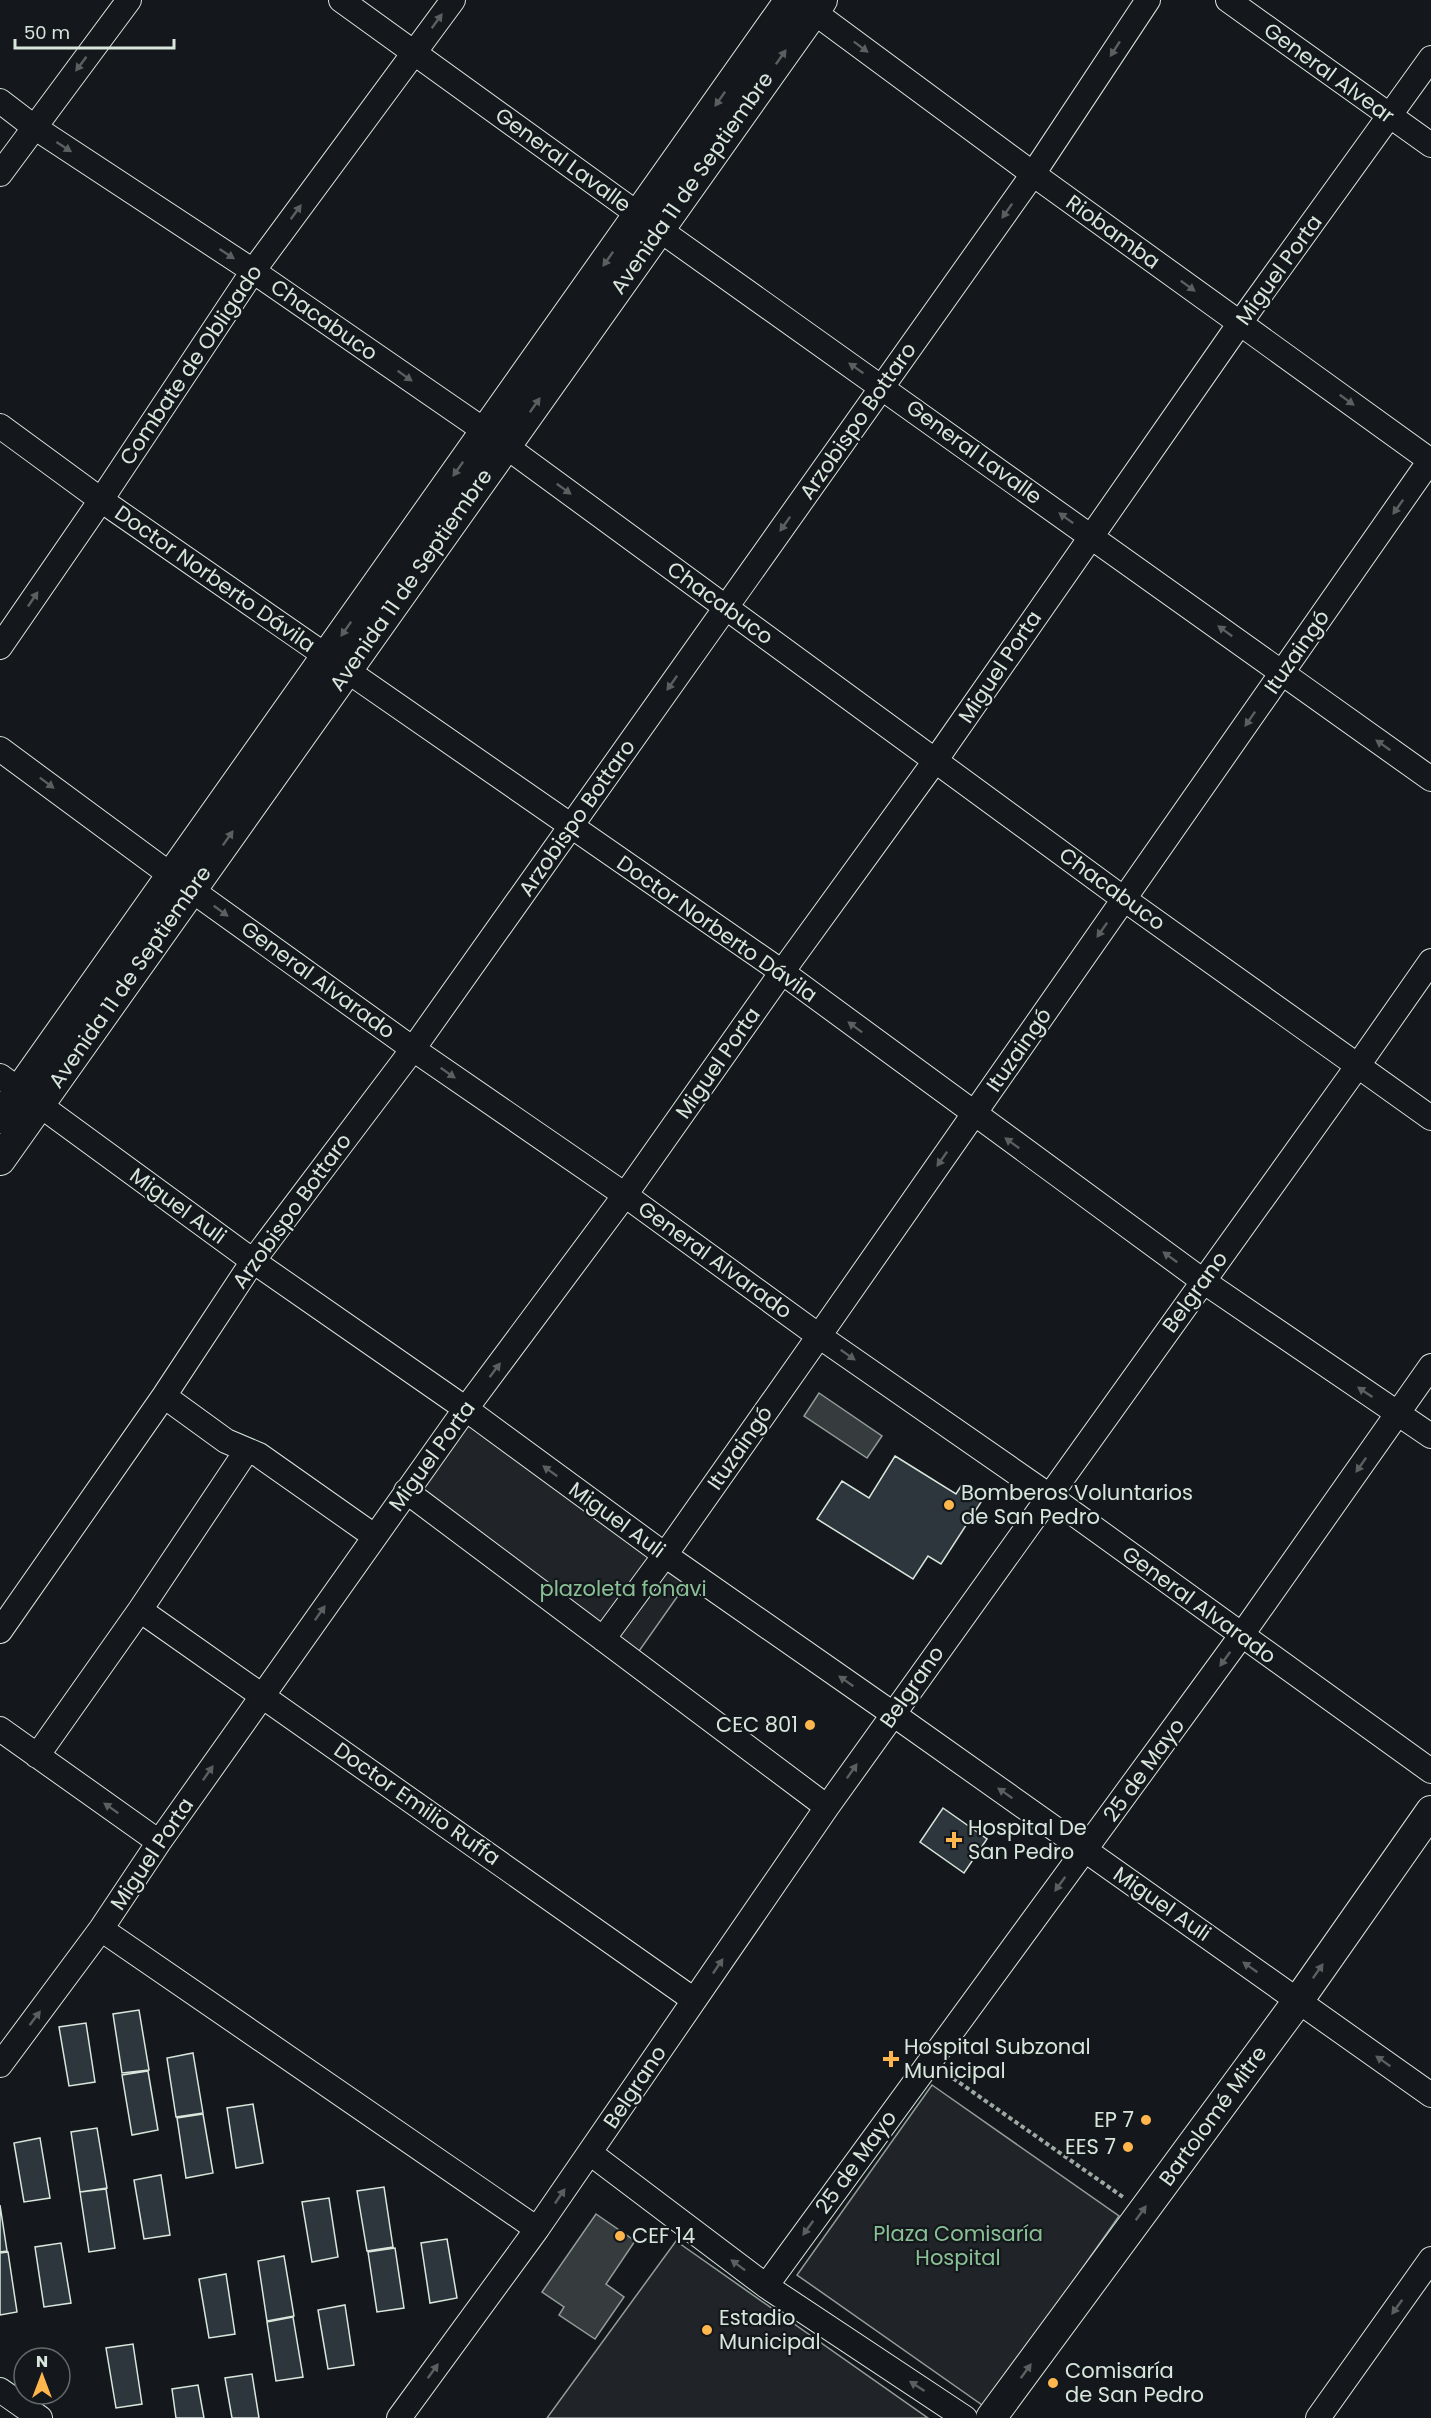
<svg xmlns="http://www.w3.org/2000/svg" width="1431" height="2418" font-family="Poppins,sans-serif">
  <rect width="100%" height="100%" fill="#14181c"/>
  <path fill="#202428" stroke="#939e99" stroke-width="1.5" d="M459,1418l230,162 -52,74 -223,-162z
    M932,2085l187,131 -134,191 -188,-132z
    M676,2241l252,177h-381z"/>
  <path fill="#363b3e" stroke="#939e99" stroke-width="1.5" d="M819,1393l63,43 -15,22 -63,-42z
    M596,2214l39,27 -29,43 18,13 -29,42 -36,-24 5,-8 -22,-15z"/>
  <path fill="#2c363c" stroke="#d8e6dc" stroke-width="1.5" d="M895,1456l61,38 5,-8 22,13 -42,65 -13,-8 -15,23 -96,-60 25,-38 27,17z
    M943,1808l44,31 -23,34 -44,-31z
    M139,2010l10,60 -27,3 -9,-59z
    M86,2023l9,59 -26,4 -10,-59z
    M193,2053l10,60 -27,4 -9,-59z
    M148,2071l10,59 -26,5 -10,-60z
    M253,2104l10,59 -27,5 -9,-60z
    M203,2114l10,59 -27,5 -9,-60z
    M97,2128l10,60 -27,4 -9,-60z
    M40,2138l10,60 -26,4 -10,-59z
    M161,2175l9,60 -26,4 -10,-59z
    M384,2187l9,60 -26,4 -10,-60z
    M106,2189l9,59 -26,4 -9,-60z
    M329,2198l9,59 -26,5 -10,-60z
    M0,2205l7,46 -7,1z
    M447,2239l10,59 -27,5 -9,-60z
    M61,2243l10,60 -27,4 -9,-60z
    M395,2248l9,60 -27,4 -9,-60z
    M8,2252l9,60 -17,3v-62z
    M284,2256l10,60 -27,5 -9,-60z
    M226,2274l9,60 -26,4 -10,-59z
    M345,2305l9,60 -26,4 -10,-59z
    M293,2317l10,60 -27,4 -9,-59z
    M133,2344l9,60 -26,4 -10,-60z
    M252,2374l7,44h-27l-7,-40z
    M198,2385l6,33h-28l-4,-29z"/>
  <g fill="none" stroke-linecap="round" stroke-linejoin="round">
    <defs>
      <path id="minor" d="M341,0l298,215 792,564
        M1228,0l203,145
        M799,1l234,173 398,287
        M0,101l34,26 219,144 232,160 639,468 307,219
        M0,174l129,-174
        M0,426l101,74 681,472 421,309 228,155
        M0,647l101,-147 152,-229 200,-271
        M0,749l172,127 241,173 212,146 194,141 229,159 383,276
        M0,1076l253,185 213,148 199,146 228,159 538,381
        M164,1396l62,45 33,14 115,81
        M406,1491l421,316
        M140,1610l554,390
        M0,1631l164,-235 89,-135 160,-212 620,-875 115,-174
        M603,1639l62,-84 154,-219 612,-877
        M0,1729l159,113
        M37,1756l103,-146 107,-160
        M101,1929l436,300
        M0,2065l101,-136 58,-87 300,-424 166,-223 157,-223 153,-211 305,-438 191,-265
        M590,2153l176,133 199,132
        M766,2286l475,-650 190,-270
        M0,2390l40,28
        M399,2418l138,-189 290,-422 532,-743 72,-103
        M1318,2418l113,-159"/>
      <path id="major" d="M0,1118l790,-1118
        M0,1160l822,-1160
        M991,2418l307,-417 133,-190"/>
    </defs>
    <use href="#minor" stroke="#d8e6dc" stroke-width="26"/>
    <use href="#major" stroke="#d8e6dc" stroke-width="32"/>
    <path stroke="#9da8a2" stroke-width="4" stroke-dasharray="4.5 3" stroke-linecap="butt" d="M947,2074l176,123"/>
    <use href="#minor" stroke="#14181c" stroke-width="24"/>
    <use href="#major" stroke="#14181c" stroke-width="30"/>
  </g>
  <defs><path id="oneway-solid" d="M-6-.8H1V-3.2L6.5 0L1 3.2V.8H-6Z" transform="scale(1.5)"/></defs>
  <g fill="#59605f">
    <use href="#oneway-solid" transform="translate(437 21) rotate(-54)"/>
    <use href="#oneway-solid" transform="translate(861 47) rotate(37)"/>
    <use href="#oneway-solid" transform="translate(1115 49) rotate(123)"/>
    <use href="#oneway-solid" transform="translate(781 57) rotate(-55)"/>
    <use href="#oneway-solid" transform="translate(81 64) rotate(127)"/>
    <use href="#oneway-solid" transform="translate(720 99) rotate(125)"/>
    <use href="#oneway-solid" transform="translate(64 147) rotate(33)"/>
    <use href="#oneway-solid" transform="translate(1007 211) rotate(125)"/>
    <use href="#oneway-solid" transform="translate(296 212) rotate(-54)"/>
    <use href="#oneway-solid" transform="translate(227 254) rotate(33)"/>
    <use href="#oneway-solid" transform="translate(608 259) rotate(125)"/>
    <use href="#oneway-solid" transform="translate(1188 286) rotate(36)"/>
    <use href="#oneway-solid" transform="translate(856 368) rotate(-145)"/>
    <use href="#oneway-solid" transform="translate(405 376) rotate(35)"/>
    <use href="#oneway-solid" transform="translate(1347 400) rotate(36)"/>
    <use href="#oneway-solid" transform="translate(535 405) rotate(-55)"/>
    <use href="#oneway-solid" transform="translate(458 469) rotate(125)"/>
    <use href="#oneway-solid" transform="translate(564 489) rotate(36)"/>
    <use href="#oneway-solid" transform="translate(1398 507) rotate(125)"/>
    <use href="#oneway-solid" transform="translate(1066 518) rotate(-144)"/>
    <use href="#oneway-solid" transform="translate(785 524) rotate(125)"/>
    <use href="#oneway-solid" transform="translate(33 599) rotate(-56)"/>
    <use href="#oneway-solid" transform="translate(346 629) rotate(125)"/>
    <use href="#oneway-solid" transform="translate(1225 631) rotate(-144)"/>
    <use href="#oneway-solid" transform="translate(672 683) rotate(125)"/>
    <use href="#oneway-solid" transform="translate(1250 719) rotate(125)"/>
    <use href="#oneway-solid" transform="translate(1383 745) rotate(-145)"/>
    <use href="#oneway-solid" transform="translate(47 783) rotate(37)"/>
    <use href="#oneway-solid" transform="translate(228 838) rotate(-55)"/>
    <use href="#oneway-solid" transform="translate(221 911) rotate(36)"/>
    <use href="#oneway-solid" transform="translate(1102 930) rotate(125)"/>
    <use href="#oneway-solid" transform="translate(855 1027) rotate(-143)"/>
    <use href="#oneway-solid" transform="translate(448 1073) rotate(35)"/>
    <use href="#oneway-solid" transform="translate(1012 1143) rotate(-144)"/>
    <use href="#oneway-solid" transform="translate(942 1159) rotate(125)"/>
    <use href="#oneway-solid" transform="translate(1170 1257) rotate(-144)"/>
    <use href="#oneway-solid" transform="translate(848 1355) rotate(35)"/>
    <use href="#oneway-solid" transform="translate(495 1370) rotate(-53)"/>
    <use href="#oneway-solid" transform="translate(1365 1392) rotate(-146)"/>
    <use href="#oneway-solid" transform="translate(1361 1465) rotate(125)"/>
    <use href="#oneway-solid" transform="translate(550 1471) rotate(-144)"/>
    <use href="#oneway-solid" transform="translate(320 1613) rotate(-55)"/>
    <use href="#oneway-solid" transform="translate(1225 1659) rotate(126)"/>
    <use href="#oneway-solid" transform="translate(846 1681) rotate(-145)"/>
    <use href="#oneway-solid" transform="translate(852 1771) rotate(-55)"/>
    <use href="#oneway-solid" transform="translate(208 1773) rotate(-55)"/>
    <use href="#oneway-solid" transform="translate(1005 1793) rotate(-145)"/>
    <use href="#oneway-solid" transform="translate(111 1808) rotate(-145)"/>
    <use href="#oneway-solid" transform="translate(1060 1884) rotate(126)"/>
    <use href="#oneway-solid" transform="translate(718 1966) rotate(-56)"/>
    <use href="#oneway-solid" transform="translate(1250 1967) rotate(-145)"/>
    <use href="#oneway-solid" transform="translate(1318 1971) rotate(-55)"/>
    <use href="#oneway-solid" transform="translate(35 2018) rotate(-53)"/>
    <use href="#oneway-solid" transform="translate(1383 2061) rotate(-145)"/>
    <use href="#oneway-solid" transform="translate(560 2196) rotate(-56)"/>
    <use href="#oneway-solid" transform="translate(1141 2213) rotate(-54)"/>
    <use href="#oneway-solid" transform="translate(808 2228) rotate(126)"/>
    <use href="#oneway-solid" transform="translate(738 2265) rotate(-143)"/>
    <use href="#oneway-solid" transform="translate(1397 2307) rotate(126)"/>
    <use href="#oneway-solid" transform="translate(433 2371) rotate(-54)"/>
    <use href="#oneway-solid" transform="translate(1026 2371) rotate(-54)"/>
    <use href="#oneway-solid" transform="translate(917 2386) rotate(-147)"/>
  </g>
  <g fill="#ffb74d" stroke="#14181c" stroke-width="2">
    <circle cx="949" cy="1505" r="6"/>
    <circle cx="810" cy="1725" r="6"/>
    <path d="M951 1831h6v6h6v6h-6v6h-6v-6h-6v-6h6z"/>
    <path d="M888 2050h6v6h6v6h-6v6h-6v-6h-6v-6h6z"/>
    <circle cx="1146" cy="2120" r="6"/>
    <circle cx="1128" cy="2147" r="6"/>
    <circle cx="620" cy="2236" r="6"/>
    <circle cx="707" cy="2330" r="6"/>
    <circle cx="1053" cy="2383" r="6"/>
  </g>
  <g text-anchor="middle" stroke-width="4.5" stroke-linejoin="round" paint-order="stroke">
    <g font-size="21" fill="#d8e6dc" stroke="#14181c">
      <text transform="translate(1329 73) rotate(36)" y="7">General Alvear</text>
      <text transform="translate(563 160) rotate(36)" y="7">General Lavalle</text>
      <text transform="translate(692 183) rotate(-55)" y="7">Avenida 11 de Septiembre</text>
      <text transform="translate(1113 232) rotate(36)" y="7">Riobamba</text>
      <text transform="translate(1279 270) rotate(-54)" y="7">Miguel Porta</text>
      <text transform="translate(324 320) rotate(35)" y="7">Chacabuco</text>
      <text transform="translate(191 365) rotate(-56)" y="7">Combate de Obligado</text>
      <text transform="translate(858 421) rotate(-55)" y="7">Arzobispo Bottaro</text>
      <text transform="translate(974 452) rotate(36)" y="7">General Lavalle</text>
      <text transform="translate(215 579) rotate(35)" y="7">Doctor Norberto Dávila</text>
      <text transform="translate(411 580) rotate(-55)" y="7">Avenida 11 de Septiembre</text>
      <text transform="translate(720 603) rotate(36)" y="7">Chacabuco</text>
      <text transform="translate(1297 652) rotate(-55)" y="7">Ituzaingó</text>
      <text transform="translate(1000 667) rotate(-56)" y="7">Miguel Porta</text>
      <text transform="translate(577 818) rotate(-55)" y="7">Arzobispo Bottaro</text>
      <text transform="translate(1112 889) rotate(36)" y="7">Chacabuco</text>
      <text transform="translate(717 929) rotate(35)" y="7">Doctor Norberto Dávila</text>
      <text transform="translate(130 977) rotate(-55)" y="7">Avenida 11 de Septiembre</text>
      <text transform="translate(318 980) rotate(36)" y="7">General Alvarado</text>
      <text transform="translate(1019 1050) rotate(-55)" y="7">Ituzaingó</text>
      <text transform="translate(718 1063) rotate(-55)" y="7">Miguel Porta</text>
      <text transform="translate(178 1206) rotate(36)" y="7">Miguel Auli</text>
      <text transform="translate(292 1211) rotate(-54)" y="7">Arzobispo Bottaro</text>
      <text transform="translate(715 1260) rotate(36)" y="7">General Alvarado</text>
      <text transform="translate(1195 1292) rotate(-54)" y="7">Belgrano</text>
      <text transform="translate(740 1448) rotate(-55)" y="7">Ituzaingó</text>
      <text transform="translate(432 1456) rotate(-54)" y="7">Miguel Porta</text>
      <text transform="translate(617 1520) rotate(36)" y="7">Miguel Auli</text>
      <text transform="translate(1199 1605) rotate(36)" y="7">General Alvarado</text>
      <text transform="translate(912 1687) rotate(-55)" y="7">Belgrano</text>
      <text transform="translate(1144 1770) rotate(-54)" y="7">25 de Mayo</text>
      <text transform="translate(417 1804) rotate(35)" y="7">Doctor Emilio Ruffa</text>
      <text transform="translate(152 1854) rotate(-56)" y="7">Miguel Porta</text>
      <text transform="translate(1162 1904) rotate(35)" y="7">Miguel Auli</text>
      <text transform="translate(635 2087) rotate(-56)" y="7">Belgrano</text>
      <text transform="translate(1213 2116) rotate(-54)" y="7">Bartolomé Mitre</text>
      <text transform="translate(856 2162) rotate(-54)" y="7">25 de Mayo</text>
    </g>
    <g font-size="21" fill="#d8e6dc" stroke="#14181c" text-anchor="start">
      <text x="961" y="1500">Bomberos Voluntarios<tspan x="961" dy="24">de San Pedro</tspan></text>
      <text x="798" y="1732" text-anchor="end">CEC 801</text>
      <text x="968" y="1835">Hospital De<tspan x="968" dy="24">San Pedro</tspan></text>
      <text x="904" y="2054">Hospital Subzonal<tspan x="904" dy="24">Municipal</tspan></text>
      <text x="1134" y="2127" text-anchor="end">EP 7</text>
      <text x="1116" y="2154" text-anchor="end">EES 7</text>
      <text x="632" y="2243">CEF 14</text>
      <text x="719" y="2325">Estadio<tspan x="719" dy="24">Municipal</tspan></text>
      <text x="1065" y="2378">Comisaría<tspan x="1065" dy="24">de San Pedro</tspan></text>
    </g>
    <g font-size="21" fill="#8ac095" stroke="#14181c">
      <text x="623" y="1596">plazoleta fonavi</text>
      <text x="958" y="2241">Plaza Comisaría<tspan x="958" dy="24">Hospital</tspan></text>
    </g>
  </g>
  <g transform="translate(42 2376)"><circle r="28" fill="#14181c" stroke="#626a69" stroke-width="1.5"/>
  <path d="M0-4.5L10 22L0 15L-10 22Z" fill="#ffb74d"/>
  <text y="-9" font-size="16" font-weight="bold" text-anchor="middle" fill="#d8e6dc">N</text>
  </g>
  <path d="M15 39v9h159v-9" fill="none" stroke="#d8e6dc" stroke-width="3"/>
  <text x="24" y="39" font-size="18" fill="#d8e6dc" stroke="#14181c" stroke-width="4.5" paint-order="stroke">50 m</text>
</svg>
